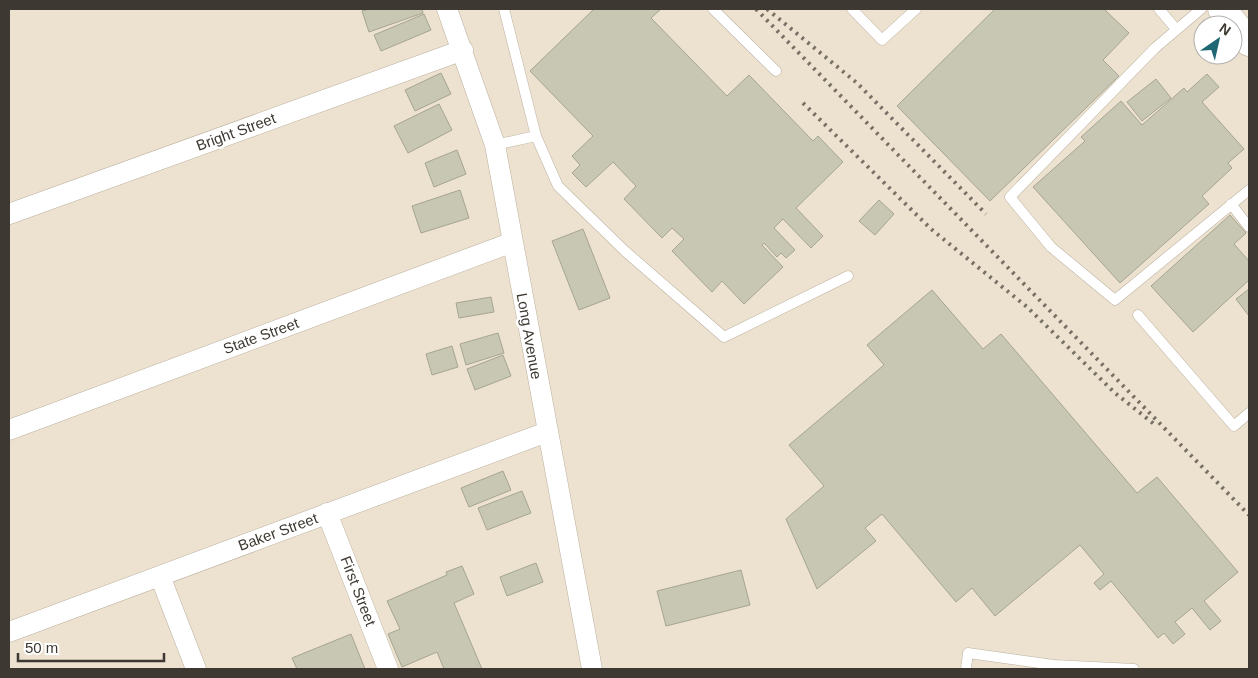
<svg xmlns="http://www.w3.org/2000/svg" width="1258" height="678" font-family="Arial,sans-serif">
  <rect width="100%" height="100%" fill="#ede1cf"/>
  <path fill="#c8c7b3" stroke="#a5a591" d="M369,9h53l1,4 -54,19 -7,-21z
    M594,9h67l-10,9 76,78 22,-21 64,66 5,-5 25,26 -47,46 27,28 -12,12 -28,-29 -9,9 21,22 -9,8 -5,-5 -4,4 -13,-14 -2,2 21,22 -39,37 -22,-23 -10,11 -40,-41 12,-12 -12,-11 -10,10 -38,-39 12,-13 -23,-24 -27,25 -14,-14 8,-8 -8,-9 21,-20 -63,-65z
    M995,9h109l25,24 -26,27 16,16 -129,125 -93,-95z
    M424,14l7,16 -50,21 -7,-16z
    M441,73l10,21 -36,17 -10,-21z
    M1207,74l12,13 -17,15 42,47 -16,14 4,5 -30,28 7,8 -89,79 -87,-96 52,-46 -4,-4 40,-36 21,24 42,-37 3,4z
    M1156,79l15,19 -29,23 -15,-19z
    M439,104l13,26 -44,23 -14,-27z
    M457,150l9,24 -32,13 -9,-24z
    M460,190l9,28 -48,15 -9,-27z
    M879,200l15,14 -19,21 -16,-14z
    M1230,215l16,18 -12,11 15,17v19l-56,52 -42,-46z
    M583,229l27,69 -31,12 -27,-69z
    M1249,289v27l-13,-17z
    M932,290l51,59 18,-15 136,159 20,-16 81,95 -34,29 17,20 -11,9 -18,-22 -17,14 10,12 -12,10 -9,-11 -6,5 -47,-57 -11,9 -6,-7 10,-9 -24,-29 -85,71 -23,-28 -16,14 -74,-88 -17,14 11,13 -59,48 -31,-70 38,-33 -35,-41 95,-80 -17,-20z
    M491,297l3,15 -35,6 -3,-15z
    M498,333l6,20 -38,12 -6,-21z
    M452,346l6,21 -26,8 -6,-21z
    M503,355l8,21 -36,14 -8,-21z
    M503,471l8,19 -42,17 -8,-19z
    M522,491l9,22 -44,17 -9,-22z
    M536,563l7,19 -36,14 -7,-19z
    M462,566l12,28 -20,9 28,66h-38l-7,-17 -35,15 -14,-33 12,-5 -13,-28 60,-26 -1,-3z
    M741,570l9,35 -84,21 -9,-35z
    M351,634l14,35h-68l-5,-11z"/>
  <g fill="none" stroke-linecap="round" stroke-linejoin="round">
    <defs>
      <path id="service" d="M713,9l63,62
        M852,9l30,31 34,-31
        M1159,9l17,20
        M1201,9l-46,39 -145,149 41,50 64,53 134,-110
        M536,136l22,50 68,66 98,85 124,-61
        M495,145l41,-9 -32,-127
        M1231,204l18,23
        M1138,315l96,111 15,-13
        M966,669l2,-16 86,12 80,4"/>
      <path id="minor" d="M447,9l48,136 97,524
        M9,214l454,-164
        M9,430l504,-188
        M327,513l61,156
        M160,576l36,93
        M9,632l538,-200"/>
      <path id="trunk" d="M1222,9l27,33"/>
    </defs>
    <use href="#service" stroke="#bcb1a0" stroke-width="11"/>
    <use href="#minor" stroke="#bcb1a0" stroke-width="21"/>
    <use href="#trunk" stroke="#bcb1a0" stroke-width="29"/>
    <use href="#service" stroke="#fff" stroke-width="10"/>
    <use href="#minor" stroke="#fff" stroke-width="20"/>
    <use href="#trunk" stroke="#fff" stroke-width="28"/>
    <path stroke="#777065" stroke-width="4" stroke-dasharray="2.5 5" stroke-linecap="butt" d="M756,9l493,506
      M767,9l90,74 129,131
      M803,103l128,126 96,78 88,86 39,31"/>
  </g>
  <g text-anchor="middle" stroke-width="5" stroke-linejoin="round" paint-order="stroke">
    <g font-size="15" fill="#3d3831" stroke="#fff">
      <text transform="translate(236 132) rotate(-20)" y="5">Bright Street</text>
      <text transform="translate(261 336) rotate(-20)" y="5">State Street</text>
      <text transform="translate(529 336) rotate(80)" y="5">Long Avenue</text>
      <text transform="translate(278 532) rotate(-20)" y="5">Baker Street</text>
      <text transform="translate(358 591) rotate(69)" y="5">First Street</text>
    </g>
  </g>
  <rect width="1258" height="678" fill="none" stroke="#3d3831" stroke-width="20"/>
  <g transform="translate(1218 40) rotate(34)"><circle r="24" fill="#ffffff" stroke="#b1afad"/>
  <path d="M0-4L9 19L0 12L-9 19Z" fill="#1f6873"/>
  <text y="-8" font-size="14" font-weight="bold" text-anchor="middle" fill="#3d3831">N</text>
  </g>
  <path d="M18 653v8h146v-8" fill="none" stroke="#3d3831" stroke-width="2.5"/>
  <text x="25" y="653" font-size="15" fill="#3d3831" stroke="#ffffff" stroke-width="4" paint-order="stroke">50 m</text>
</svg>
